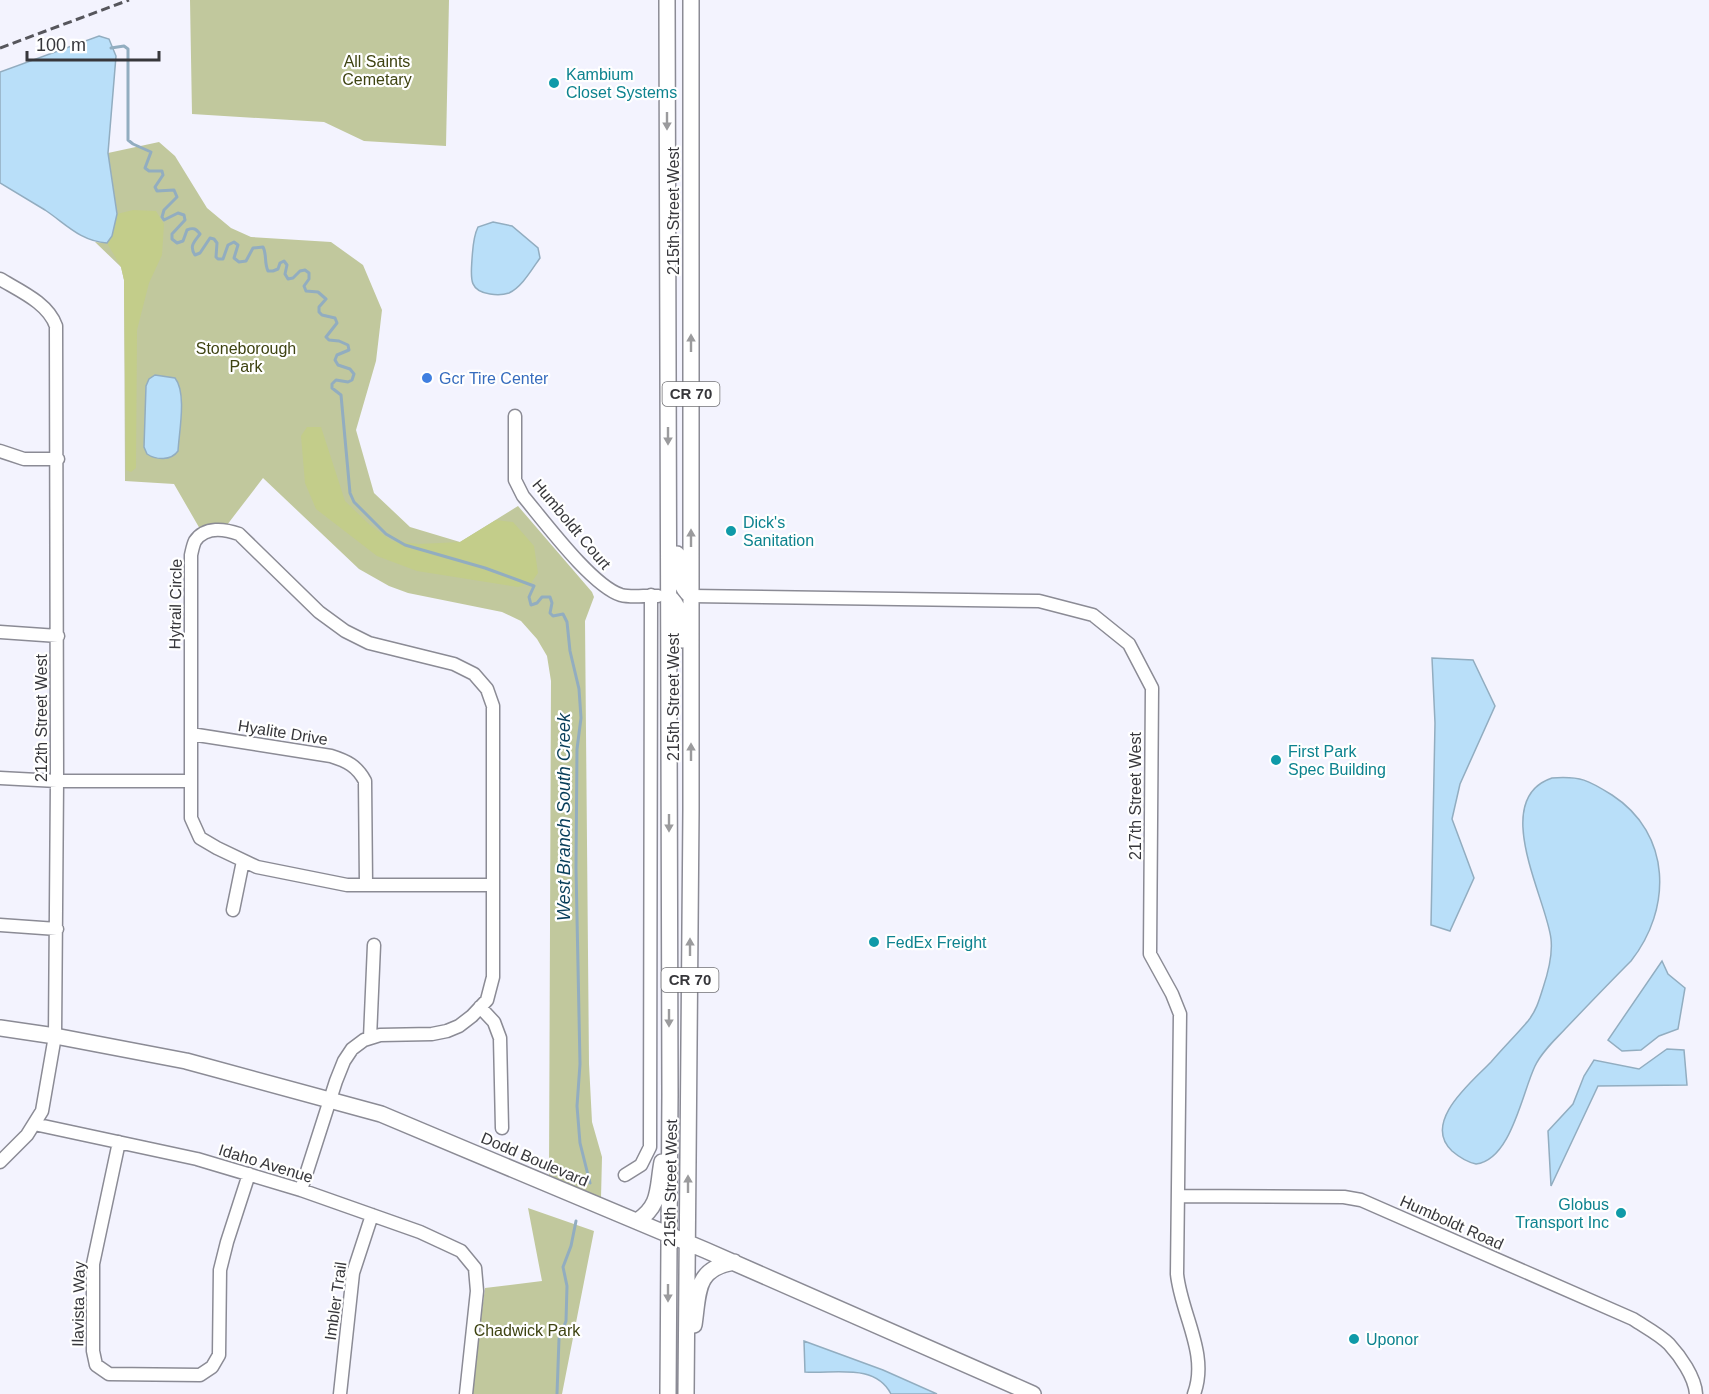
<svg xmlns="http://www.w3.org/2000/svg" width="1709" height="1394" font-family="Helvetica,sans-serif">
  <rect width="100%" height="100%" fill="#f3f3fe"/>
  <path fill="#c1c89d" d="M190,0h259l-3,146 -82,-5 -40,-19 -132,-8z
    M159,142l16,14 32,52 24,20 20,9 80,5 32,23 19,45 -6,51 -20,69 18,63 36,34 50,15 58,-36 74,86 2,5 -9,24 4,443 3,58 10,35 -1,41 -52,-23 2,-494 -4,-25 -10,-17 -16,-18 -19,-9 -94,-19 -19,-7 -30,-17 -96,-91 -36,47 -27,4 -26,-45 -49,-3 -1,-201 -3,-13 -26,-25 12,1 10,-29 -9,-61z
    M528,1208l66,23 -32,163h-91l14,-106 57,-7z"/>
  <path fill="#c3cd8a" d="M133,210l23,1 8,13 -2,31 -13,28 -12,47 -1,138 -5,4 -5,-2 -2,-190 -3,-13 -14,-24 5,-8 5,-21z
    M307,427h14l24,74 25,24 22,16 27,3 41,-2 36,-22 17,2 21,24 4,27 -7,10 -13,4 -101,-16 -40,-15 -61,-47 -11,-26 -4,-47z"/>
  <path fill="#b9dff9" stroke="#92adc0" stroke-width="1.5" d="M99,36l10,3 7,17 -8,97 9,61 -5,22 -5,7c-27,-2 -41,-19 -62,-33 -15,-9 -30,-18 -45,-27v-111z
    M493,222l19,4 26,22 2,10c-8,11 -18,29 -31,35 -6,2 -13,2 -19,1 -22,-3 -19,-17 -18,-35 1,-12 1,-22 6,-32z
    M155,375l20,3c12,15 4,54 3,73 -7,10 -22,9 -31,3l-3,-7 2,-61 3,-7z
    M1432,658l41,2 22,46 -35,78 -8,35 22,59 -24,53 -19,-6 4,-202z
    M1552,778c29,-2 36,2 60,17 60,39 60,114 19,166 -22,22 -43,44 -64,66 -11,12 -25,24 -32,39 -13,27 -24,94 -59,98 -9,-2 -17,-7 -24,-13 -31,-29 21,-70 39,-89 12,-14 25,-27 37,-41 8,-10 11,-20 15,-33 5,-15 10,-32 8,-49 -4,-39 -62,-140 1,-161z
    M1662,961l6,13 17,14 -7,41 -19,7 -18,14 -19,1 -14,-11z
    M1667,1049l17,1 3,35 -89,1 -47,100 -3,-55 25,-27 11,-28 10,-16 45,9z
    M804,1341l79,29 54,24h-46c-16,-31 -56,-20 -86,-22z"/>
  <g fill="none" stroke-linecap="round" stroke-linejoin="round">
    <path stroke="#92adc0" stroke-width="3" d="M111,48l13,-2 4,3v91l5,4 18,8 -6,16 4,3h13l1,4 -8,12 2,4 17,-1 3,7 -13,13 -2,7 2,3 14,-7 6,2 1,5 -13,14v5l5,4 6,-2 4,-11c7,-3 9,-1 13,4 -6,8 -11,12 -5,21l5,-2 10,-15 4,1 3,4 -1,14 2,2h5l5,-14 6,-3 4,3 -4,13 5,4 7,-1 7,-13 10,-1c4,7 1,16 5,24h5l5,-2 2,-6 4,-2 3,4 -2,9 3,5 5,-1 7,-7 5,-1 4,3v6l-5,7 2,5 12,1 8,7 -7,8v5l3,3 13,3 2,5 -11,14 3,3 10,1 9,4 1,5 -12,5 -2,5 3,5 12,4 4,5 -2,6 -4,2 -12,-2 -4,4v4l9,7 9,98 4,9 32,32 19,11 80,23 49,18 -5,11 2,8 6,-2 5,-6h8l2,6 -2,10 3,3 10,-2 4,8 3,29 9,38 2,29 -4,31 -1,119 4,196 -3,42 3,37 10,40
      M557,1394l2,-55 7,-18 1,-35 -4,-19 8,-21 5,-25"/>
    <defs>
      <path id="minor" d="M0,279c20,12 48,24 56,47l1,455 -2,255 -13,75 -15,24 -27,27
        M515,416v64l8,16c21,25 69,90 98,99 11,3 26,0 37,1
        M0,451l24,8h34
        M691,596l348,5 54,14 36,29 23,44 -2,266 22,40 8,20 -3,260c4,40 32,80 17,120
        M0,632l58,4
        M191,734l140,22c16,5 26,10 34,25l1,104
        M0,778l57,3h134
        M233,910l10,-49
        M0,925l57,4
        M480,1007l14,15 6,16 2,90
        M370,1038l4,-93
        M34,1124l163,35 104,31 119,42 41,19 14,17 2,23 -11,103
        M119,1142l-26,122v87l3,14 13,9 91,1 12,-8 7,-12 1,-85 7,-28 22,-68
        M625,1175l16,-10 9,-18 1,-552
        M301,1190l35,-109 8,-20 8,-12 12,-9 16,-5 52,-1 15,-3 12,-5 13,-10 15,-16 6,-23v-271l-6,-17 -13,-15 -20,-10 -85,-21 -24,-12 -26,-19 -80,-78c-14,-5 -34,-8 -44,7 -2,4 -3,10 -4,14v263l9,20 17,10 40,19 90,18h146
        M1178,1196l166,1 17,3 272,119c12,8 26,15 36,25 11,12 26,33 27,50
        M340,1394l13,-121 19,-58"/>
      <path id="major" d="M667,0l3,1094 -2,300
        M677,554c1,16 1,32 14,42
        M668,596c14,10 13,28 14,44
        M0,1028l55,8 131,25 195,53 324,136 328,144
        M637,1221c24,-15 20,-33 25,-59
        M694,1325c5,-34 1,-56 40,-63
        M686,1394l5,-584v-810"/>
    </defs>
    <use href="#minor" stroke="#8b8b95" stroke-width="15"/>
    <use href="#major" stroke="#8b8b95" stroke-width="18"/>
    <use href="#minor" stroke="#fff" stroke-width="12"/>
    <use href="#major" stroke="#fff" stroke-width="15"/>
    <path stroke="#56565c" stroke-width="3" stroke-dasharray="9 4.5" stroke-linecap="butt" d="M0,48l129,-48"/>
  </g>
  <defs><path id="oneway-solid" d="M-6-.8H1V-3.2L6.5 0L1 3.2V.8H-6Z" transform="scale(1.5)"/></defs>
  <g fill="#9b9b9d">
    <use href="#oneway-solid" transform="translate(667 121) rotate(90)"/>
    <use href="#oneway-solid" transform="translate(691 343) rotate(-90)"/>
    <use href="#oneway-solid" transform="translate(668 436) rotate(90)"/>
    <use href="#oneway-solid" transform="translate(691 538) rotate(-90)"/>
    <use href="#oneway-solid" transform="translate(691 752) rotate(-90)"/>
    <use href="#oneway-solid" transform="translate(669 823) rotate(90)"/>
    <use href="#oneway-solid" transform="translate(690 947) rotate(-90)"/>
    <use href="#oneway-solid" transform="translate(669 1018) rotate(90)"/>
    <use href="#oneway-solid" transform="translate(688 1184) rotate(-90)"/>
    <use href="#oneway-solid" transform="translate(668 1293) rotate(90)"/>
  </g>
  <g fill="#0f9aa8" stroke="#fff" stroke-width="2">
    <circle cx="554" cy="83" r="6"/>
    <circle cx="731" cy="531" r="6"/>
    <circle cx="1276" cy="760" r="6"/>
    <circle cx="874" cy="942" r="6"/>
    <circle cx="1621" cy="1213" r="6"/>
    <circle cx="1354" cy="1339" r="6"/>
  </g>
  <circle fill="#3f7fe0" stroke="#fff" stroke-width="2" cx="427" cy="378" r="6"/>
  <g text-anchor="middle" stroke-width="4.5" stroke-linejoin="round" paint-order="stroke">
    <g fill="#fff" stroke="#737376" stroke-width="1.5">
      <rect x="662.5" y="382" width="57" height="24" rx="4.5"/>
      <rect x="661.5" y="968" width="57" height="24" rx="4.5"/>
    </g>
    <g font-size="15" font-weight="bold" fill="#37373b">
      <text x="691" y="399">CR 70</text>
      <text x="690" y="985">CR 70</text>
    </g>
    <g font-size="16" fill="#3e4311" stroke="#fff">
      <text x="377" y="67">All Saints<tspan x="377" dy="18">Cemetary</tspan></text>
      <text x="246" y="354">Stoneborough<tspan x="246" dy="18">Park</tspan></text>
      <text x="527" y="1336">Chadwick Park</text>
    </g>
    <g font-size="16" fill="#0d838f" stroke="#fff" text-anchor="start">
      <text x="566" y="80">Kambium<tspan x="566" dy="18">Closet Systems</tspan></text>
      <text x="743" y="528">Dick's<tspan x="743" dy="18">Sanitation</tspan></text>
      <text x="1288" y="757">First Park<tspan x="1288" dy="18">Spec Building</tspan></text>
      <text x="886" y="948">FedEx Freight</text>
      <text x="1609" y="1210" text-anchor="end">Globus<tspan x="1609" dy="18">Transport Inc</tspan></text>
      <text x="1366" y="1345">Uponor</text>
    </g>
    <g font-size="16" fill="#37373b" stroke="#fff">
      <text transform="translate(673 211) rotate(-90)" y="6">215th Street West</text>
      <text transform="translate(572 524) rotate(50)" y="6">Humboldt Court</text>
      <text transform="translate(175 604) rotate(-89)" y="6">Hytrail Circle</text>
      <text transform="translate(673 697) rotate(-90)" y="6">215th Street West</text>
      <text transform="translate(41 718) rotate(-90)" y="6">212th Street West</text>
      <text transform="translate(283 732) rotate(9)" y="6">Hyalite Drive</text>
      <text transform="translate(1135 796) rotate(-90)" y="6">217th Street West</text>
      <text transform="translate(535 1159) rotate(23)" y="6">Dodd Boulevard</text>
      <text transform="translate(266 1163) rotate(17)" y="6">Idaho Avenue</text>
      <text transform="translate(670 1183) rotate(-89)" y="6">215th Street West</text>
      <text transform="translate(1452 1222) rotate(24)" y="6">Humboldt Road</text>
      <text transform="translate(335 1301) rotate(-82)" y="6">Imbler Trail</text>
      <text transform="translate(78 1304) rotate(-89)" y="6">Ilavista Way</text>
    </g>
    <g font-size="16" fill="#366cbe" stroke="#fff" text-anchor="start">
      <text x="439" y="384">Gcr Tire Center</text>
    </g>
    <g font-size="18" font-style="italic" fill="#083e5a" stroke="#fff">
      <text transform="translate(564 817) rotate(-90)" y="6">West Branch South Creek</text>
    </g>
  </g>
  <path d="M27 51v9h132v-9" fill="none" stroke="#37373b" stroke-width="3"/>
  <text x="36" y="51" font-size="18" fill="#37373b" stroke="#ffffff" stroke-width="4.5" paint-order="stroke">100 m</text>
</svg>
